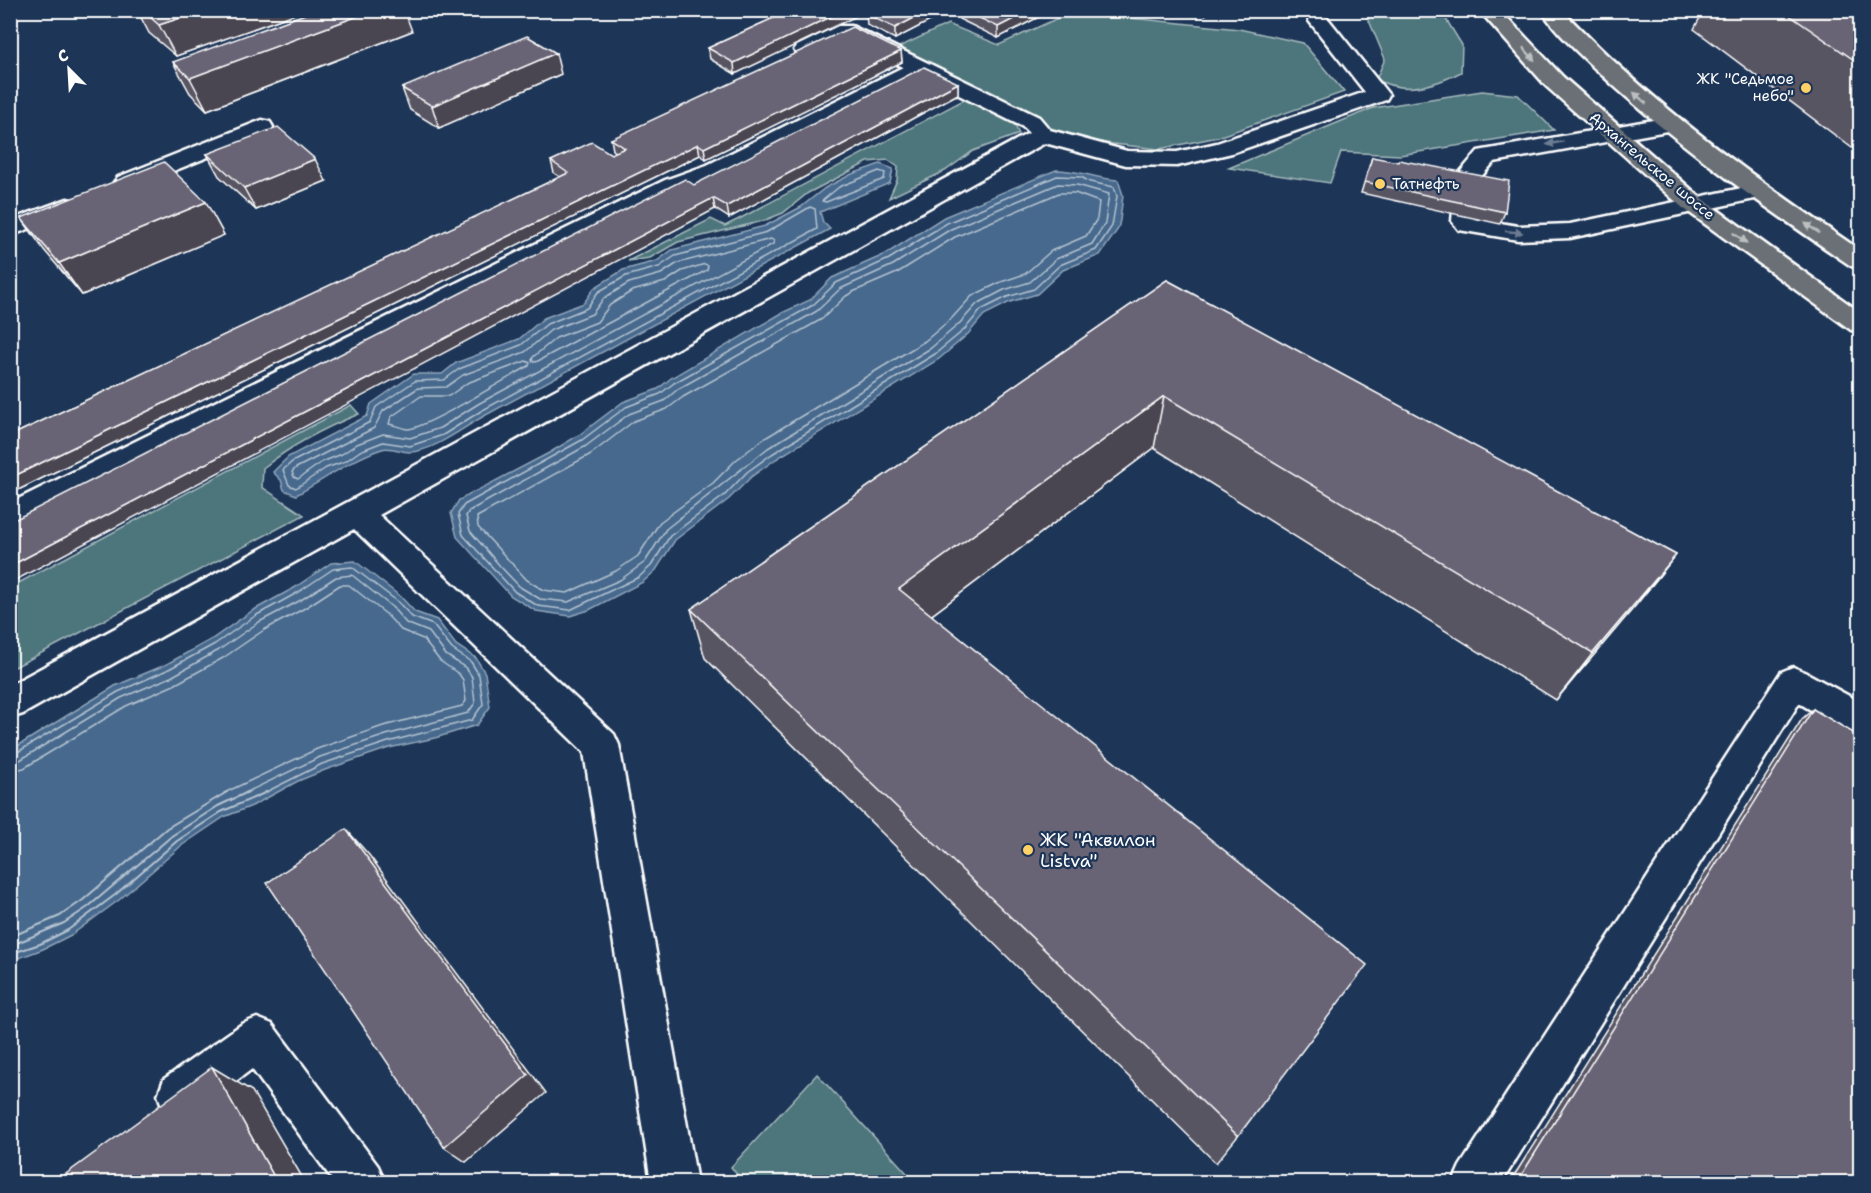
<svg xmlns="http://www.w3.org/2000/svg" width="1871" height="1193" font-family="'Shantell Sans',sans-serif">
  <rect width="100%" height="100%" fill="#1d3557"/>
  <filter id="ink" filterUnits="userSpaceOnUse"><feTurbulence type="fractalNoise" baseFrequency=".0167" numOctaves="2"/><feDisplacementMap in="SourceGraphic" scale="12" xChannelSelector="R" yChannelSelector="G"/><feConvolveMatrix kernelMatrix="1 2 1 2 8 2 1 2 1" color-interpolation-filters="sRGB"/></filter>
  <g filter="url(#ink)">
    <path fill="#4d767b" stroke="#a6babd" stroke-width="1.5" d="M1365,11h76l21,34 -1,27c-27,14 -58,23 -85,7l9,-20z
      M1071,12l168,17 64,14 41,49 -126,45 -59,12 -55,-6 -48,-12 -157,-84 49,-23 51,21z
      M1482,91l36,4 36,35 -154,25 -59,-3 -11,31 -101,-15 144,-60z
      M969,97l44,25 6,12 -46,17 -28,20 -56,27 8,-18 1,-13 -10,-7 -20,2 -60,31 -25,20 -20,8 -85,21 -28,16 -22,3 83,-42 14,7 14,-7z
      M351,405l8,9c-35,14 -67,31 -96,54l-1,19 42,28 -293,154v-82z
      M817,1074l98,108h-172l-12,-15z"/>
    <path fill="#46698d" stroke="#90a5bb" stroke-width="1.5" d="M880,164l13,5 -3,14 -70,29 3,10 7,7 -346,187c-20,11 -51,36 -75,36 -9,0 -18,-6 -27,-3 -31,10 -58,31 -86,46l-12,-5 -3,-10 -8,-8 15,-15 79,-41 4,-12 43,-30h28l14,-11 63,-24 25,-21 40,-15 10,-15 29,-18 34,-9 15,-11 93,-24 36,-19 24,-19 27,-14z
      M1056,170c23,0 40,9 62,10l5,15 -3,25 -2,9 -18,26 -37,15 -26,24 -27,8 -26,13 -16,19 -29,25 -163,100 -25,18 -22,22 -54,41 -19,30 -13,12 -54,28 -19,6 -34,-5 -25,-15 -54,-59 -6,-24 8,-13 90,-47 30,-18 44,-33 35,-13 13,-11 111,-65 28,-13 22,-22 54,-24 58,-37z
      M355,561l46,36 14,15 22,8 19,25 20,13 9,15 5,34 -13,18 -42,13 -46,10 -64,22 -27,11 -46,25 -28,11 -43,29 -62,54 -48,35 -28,14 -32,12v-211l104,-64 50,-21 47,-26 40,-28 42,-23 37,-25z"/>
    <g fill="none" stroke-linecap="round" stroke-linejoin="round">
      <path stroke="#b5c3d1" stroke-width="1.5" d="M879,171l6,2 -1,6 -58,23 -4,-1 17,-14z
        M1057,176l24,1 9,5 24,5 3,9 -5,30 -16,24 -36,15 -26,24 -27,8 -26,13 -17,20 -29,24 -163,100 -25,18 -22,23 -55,41 -19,30 -12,11 -69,33 -32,-4 -23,-14 -52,-57 -5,-21 6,-9 118,-65 44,-33 34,-13 14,-11 139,-78 23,-22 53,-24 58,-36z
        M1058,184l19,1 32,9 -4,29 -13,21 -36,15 -26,23 -26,8 -27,14 -18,20 -28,24 -163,100 -102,81 -21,33 -25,18 -52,22 -28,-3 -20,-12 -20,-21 -30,-35 -4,-15 3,-5 117,-65 43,-32 35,-13 14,-12 139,-78 23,-22 53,-24 58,-36z
        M1059,193h16l24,9 -2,17 -11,17 -35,15 -26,23 -24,8 -29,14 -20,22 -27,23 -163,99 -26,20 -23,23 -53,39 -22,34 -22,15 -49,22 -24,-3 -16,-10 -49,-53 -1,-10 114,-63 43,-33 33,-12 16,-12 139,-78 24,-23 9,-5 42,-18 58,-36z
        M810,207l5,2 2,20 -336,182 -38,24 -33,11 -27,-4 -23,9 -14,10 -20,7 -30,20 -7,-3 -6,-15 9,-8 78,-40 6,-15 39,-26 29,-1 15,-11 62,-24 26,-21 40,-16 11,-16 28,-16 33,-9 16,-11 92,-24z
        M771,239l3,2 -1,3 -295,160 -38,24 -30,10 -27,-4 -26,10 -15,10 -20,8 -24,17 -4,-2 -2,-5 4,-4 78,-40 9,-17 35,-23 28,-1 17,-12 62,-23 26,-22 41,-16 12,-16 25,-15 32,-9 17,-11z
        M705,264l3,2 -1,4 -171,92 -4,-1 1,-4 23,-19 41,-16 13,-17 22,-14 33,-9 17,-11z
        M526,361l4,2 -1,3c-21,11 -105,64 -122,63 -5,-1 -12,-4 -18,-5l2,-7 30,-21h28l18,-13z
        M10,754l6,-1 102,-61 49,-22 48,-26 40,-28 42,-23 36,-24 19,-2 45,34 15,16 21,8 19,24 19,13 8,13 4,29 -11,16 -84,22 -66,22 -58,29
        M10,762l10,-2 101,-62 50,-21 48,-27 40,-28 42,-22 35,-23 16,-2 40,32 14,16 23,9 17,23 20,13 6,9 3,26 -7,10 -82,22 -66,22 -75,36
        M10,771l14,-3 102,-62 48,-21 49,-27 41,-28 41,-22 35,-23h9l37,29 15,16 22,9 17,22 19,13 4,6 3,21 -4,5 -79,20 -66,23 -93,44"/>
      <path stroke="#b5c3d1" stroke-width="2" d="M10,937l50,-21 23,-16 84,-72 60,-36
        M10,946l54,-23 24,-16 85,-72 45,-29 30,-14
        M10,954l30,-10 28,-14 47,-35 62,-54 44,-29 46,-20"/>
      <defs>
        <path id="minor" d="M1305,10h20l1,6 63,79 -3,5 -154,53 -55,13 -51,-1 -81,-22 -666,372 235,219 5,11 78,437h-46l-67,-430 -230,-223 -331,185 -13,4v-33l1019,-552 -6,-6 -104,-52 -196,100 -42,15 -660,335 -11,3v-25l655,-323 42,-15 196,-98 -58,-29 -34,16 -7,2 -7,-2 -3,-4 3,-4 41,-20h14l187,91 11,13 77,21 50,1 40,-9 148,-51 -56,-71z
          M1670,117l8,2 3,5 -3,5 -184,33 -14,16 -4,41 42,7 52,-2 186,-39 8,2 4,5 -4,5 -194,41 -52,2 -59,-10 -7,-9 4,-44 22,-26z
          M262,120l8,2 3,5 -3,5 -136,55 -8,2 -8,-2 -4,-5 4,-5z
          M67,199l9,2 3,5 -3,5 -66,25v-16z
          M1793,667l12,5 55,30v33l-13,-4 -48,-28 -297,479h-49l7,-16 321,-494z
          M257,1018l15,6 106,142 7,16h-51l-82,-113 -56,42 -16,6 -16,-6 -6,-16 6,-16 78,-55z"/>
        <path id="major" d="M1479,10h21l63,67 138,121 159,114v20l-9,-2 -168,-122 -136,-121z
          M1541,10h21c89,94 192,168 298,240v19l-9,-3c-82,-56 -163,-113 -237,-180 -25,-23 -53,-47 -73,-76z"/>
      </defs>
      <use href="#minor" stroke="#fff" stroke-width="5"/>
      <use href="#major" stroke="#fff" stroke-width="5"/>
      <use href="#minor" fill="#1d3557" fill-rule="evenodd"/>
      <use href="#major" fill="#6a7074" fill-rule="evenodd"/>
    </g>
    <path fill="#595564" stroke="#fff" stroke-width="1.5" d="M137,10h169l-130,46 -27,-23z
      M791,10l-56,64 -25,-15 -2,-11z
      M874,10h77l-56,29 -28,-14 -1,-11z
      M959,10h93l-54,28 -39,-19z
      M1195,10h18l-8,5z
      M1704,10h147l9,7v137l-166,-125z
      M412,31l-205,79 -17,-17 -17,-31z
      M901,51l1,11 -196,97 -6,-4 -690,339v-58l550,-259 -6,-4 -3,-12 60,-7 5,-2 -3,-2 -2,-11z
      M561,74l-122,54 -29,-18 -8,-22z
      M958,83v11l-229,124 -14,-9 -21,-24z
      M207,154l119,27 -70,29 -37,-34z
      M1372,157l133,55 -5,12 -139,-31z
      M206,202l18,33 -142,60 -38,-45 -23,-32z
      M1167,280l509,275 -40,50 -80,95 -402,-252 -222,167 306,521 -22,27 -511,-505 -14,-49z
      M1813,709l47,473h-350l292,-463z"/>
    <path fill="#494551" stroke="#fff" stroke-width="1.5" d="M204,10h102l-130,46 -17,-31z
      M374,10h30l8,21 -205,79 -17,-32z
      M845,10h24l-134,64 -1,-11z
      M929,10h22l-56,29v-11z
      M1031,10h21l-54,28v-11z
      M1206,10h7l-8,5z
      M901,51l1,11 -196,97 -2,-11z
      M556,53l5,21 -122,54 -7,-22z
      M958,83v11l-229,124 -2,-12z
      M698,144l2,11 -690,339v-16z
      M315,159l11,22 -70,29 -12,-22z
      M713,198l2,11 -705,374v-17z
      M206,202l18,33 -142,60 -23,-32z
      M1164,396l-10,52 -253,190 -2,-49z
      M1676,555l-40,50 -80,95 37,-47z
      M346,829l23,26 177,238 -80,69 -22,-15z
      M212,1067l40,24 53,91h-28z"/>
    <path fill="#686374" stroke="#fff" stroke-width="1.5" d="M142,10h62l-45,15z
      M316,10h58l-184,68 -17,-16z
      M791,10h54l-111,53 -26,-15z
      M874,10h55l-34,18 -29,-14z
      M963,10h68l-33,17z
      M1782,10h69l9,7v47z
      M852,27l49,24 -197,97 -6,-4 -688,334v-42l558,-263 -17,-12 41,-19 19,12 14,-6 -14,-9z
      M527,36l29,17 -124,53 -30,-18z
      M924,67l34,16 -231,123 -14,-8 -703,368v-44l675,-343 9,6z
      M278,127l37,32 -71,29 -37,-34z
      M1372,157l26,5 1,-2 110,21 -4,31 -140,-30z
      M164,162l42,40 -147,61 -38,-45z
      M1167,280l509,275 -83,98 -429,-257 -265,193 468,376 -129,171 -547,-527z
      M1813,709l47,28v445h-343z
      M346,829l182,246 -84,72 -177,-264z
      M212,1067l65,115h-222z"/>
    <defs><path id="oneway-solid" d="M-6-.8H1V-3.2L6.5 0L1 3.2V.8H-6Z" transform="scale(1.5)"/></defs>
    <g fill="#bcbfc0">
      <use href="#oneway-solid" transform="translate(1529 54) rotate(48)"/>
      <use href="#oneway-solid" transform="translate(1640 98) rotate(-139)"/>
      <use href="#oneway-solid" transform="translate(1812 228) rotate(-146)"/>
      <use href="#oneway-solid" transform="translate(1740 238) rotate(36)"/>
    </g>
    <g fill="#6c7c92">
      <use href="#oneway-solid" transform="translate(1555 143) rotate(170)"/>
      <use href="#oneway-solid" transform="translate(1514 232) rotate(6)"/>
    </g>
  </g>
  <g fill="#ffd166" stroke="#1d3557" stroke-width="2">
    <circle cx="1806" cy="88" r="6"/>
    <circle cx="1380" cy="184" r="6"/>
    <circle cx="1028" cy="850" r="6"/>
  </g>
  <g text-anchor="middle" stroke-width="4.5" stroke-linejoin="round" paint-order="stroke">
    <g font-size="15" fill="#fff" stroke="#1d3557" text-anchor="end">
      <text x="1794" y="84">ЖК "Седьмое<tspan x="1794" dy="17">небо"</tspan></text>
      <text x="1392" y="189" text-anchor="start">Татнефть</text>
    </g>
    <g font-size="15" fill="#fff" stroke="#1d3557">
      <text transform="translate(1652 166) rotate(40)" y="5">Архангельское шоссе</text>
    </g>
    <g font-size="18" fill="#fff" stroke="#1d3557" text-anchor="start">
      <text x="1040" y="846">ЖК "Аквилон<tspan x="1040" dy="21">Listva"</tspan></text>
    </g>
  </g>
  <rect width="1871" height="1193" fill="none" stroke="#1d3557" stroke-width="36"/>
  <rect x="18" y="18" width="1835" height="1157" fill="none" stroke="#fff" stroke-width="2" filter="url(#ink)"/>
  <g transform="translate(69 69) rotate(336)" stroke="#1d3557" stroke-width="4.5" paint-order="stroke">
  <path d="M0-4.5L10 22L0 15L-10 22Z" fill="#ffffff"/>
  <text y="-9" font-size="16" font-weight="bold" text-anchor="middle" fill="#ffffff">С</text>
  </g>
</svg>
